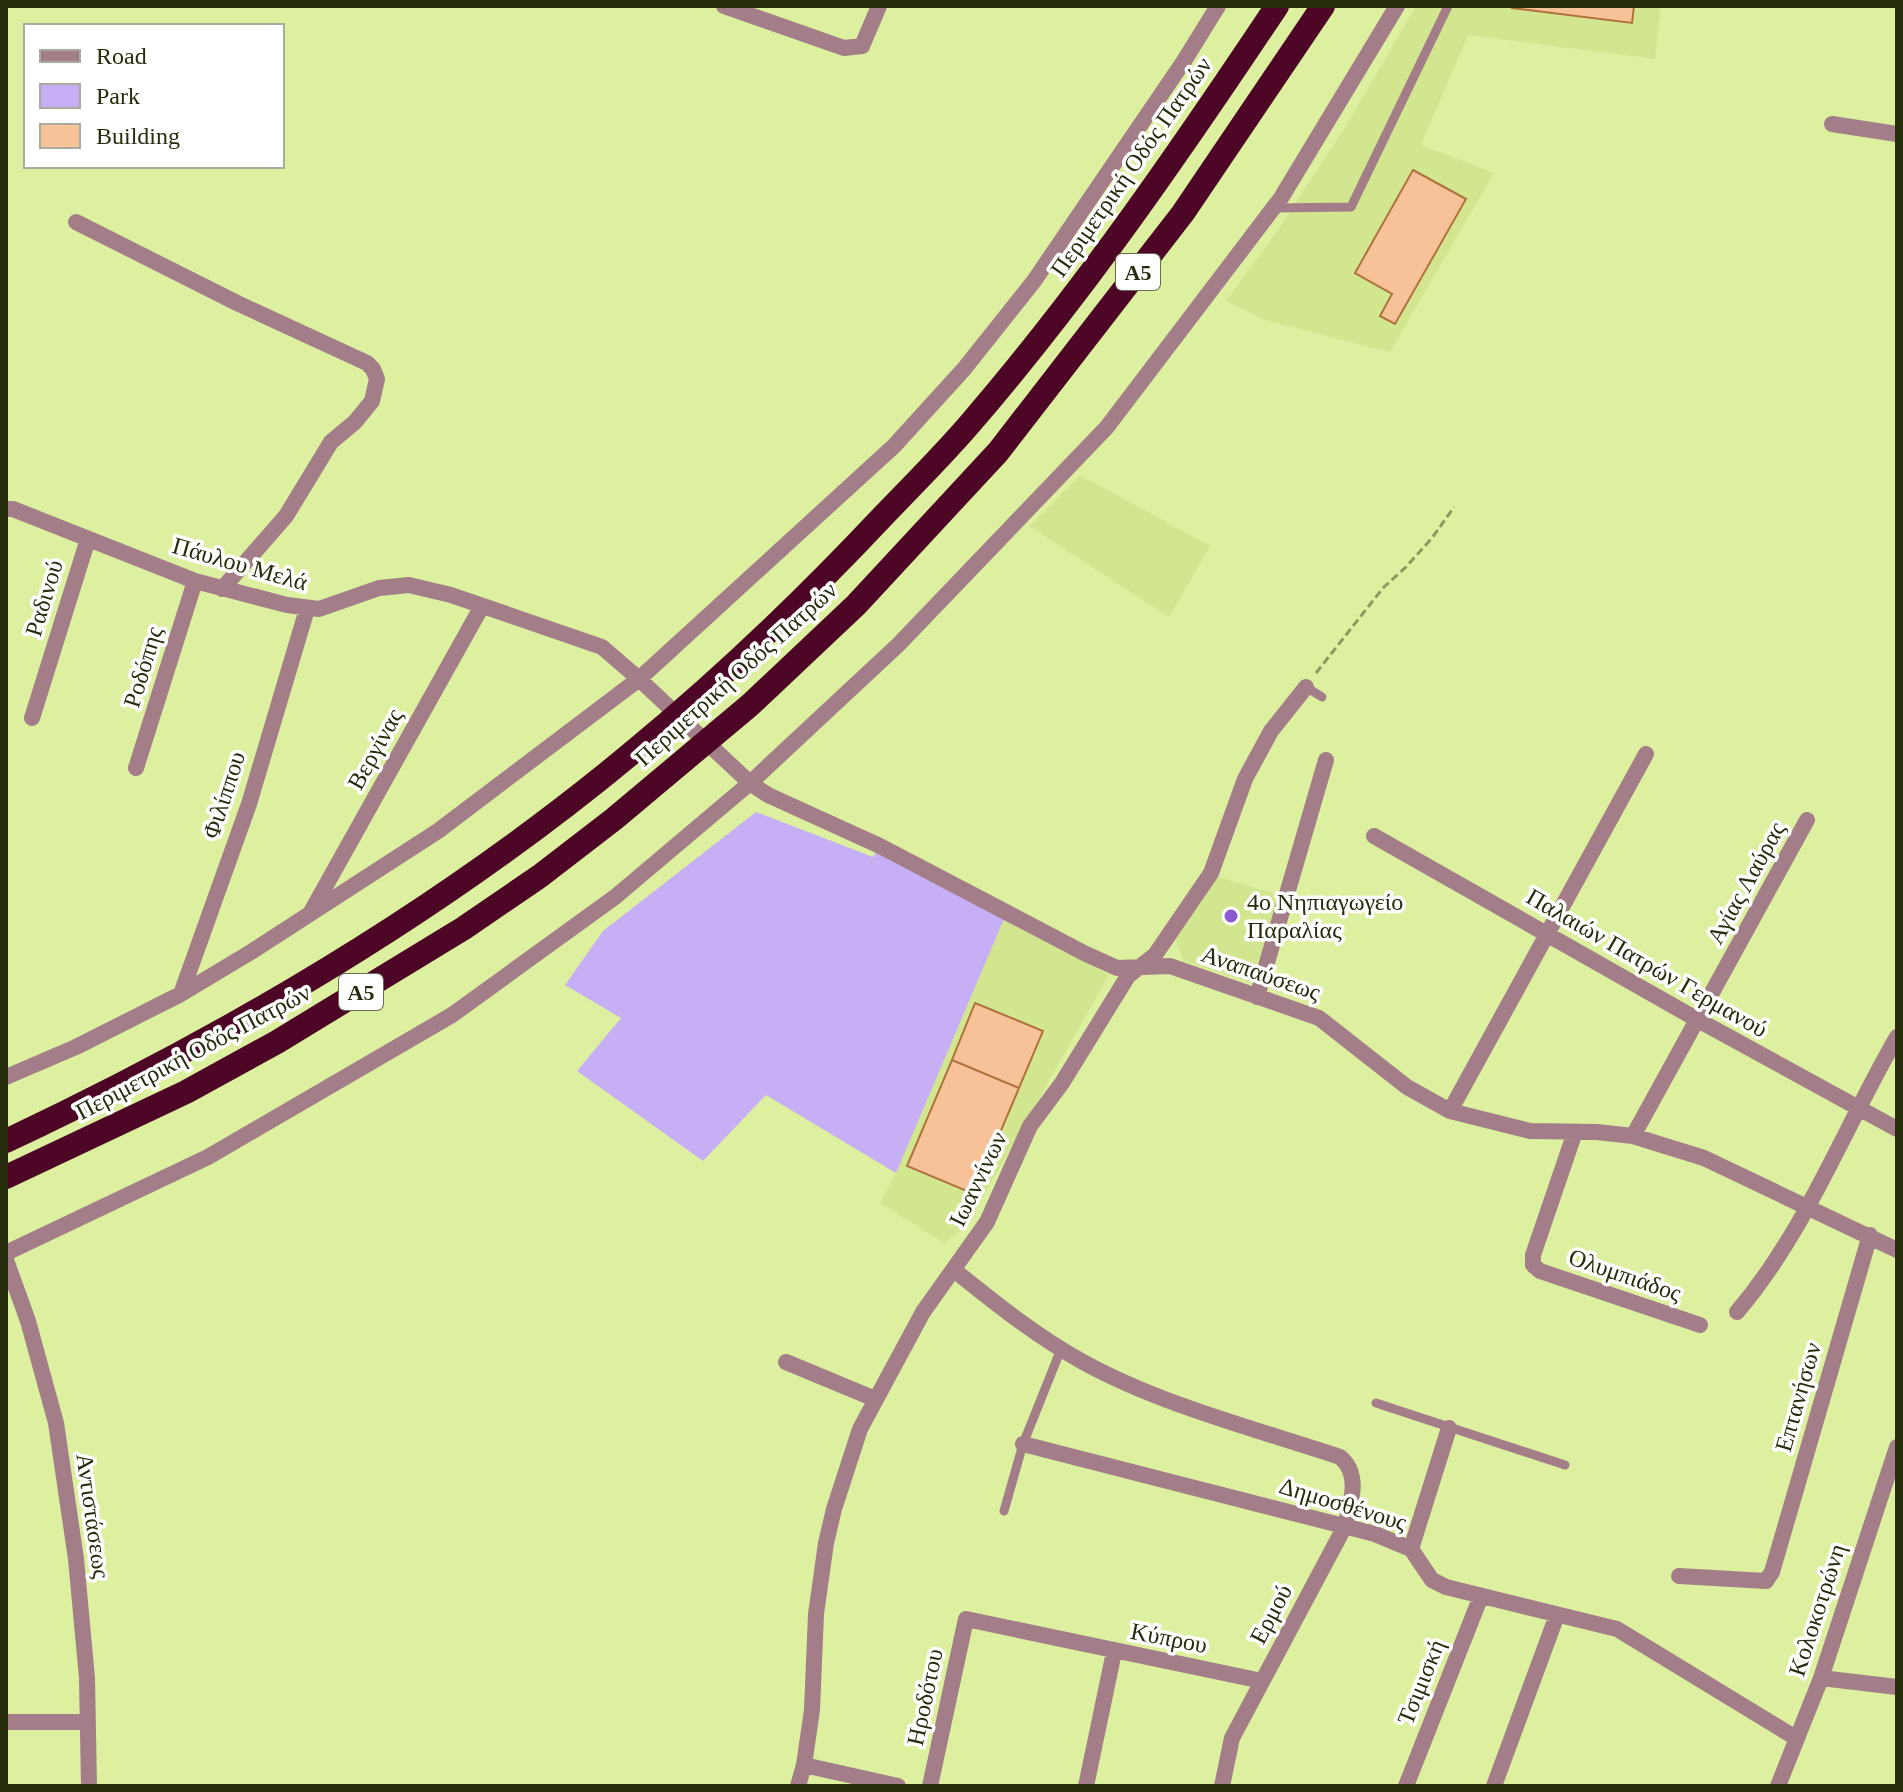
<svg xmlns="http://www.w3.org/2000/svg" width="1903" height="1792" font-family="Georgia,serif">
  <rect width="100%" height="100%" fill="#dcf0a0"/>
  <path fill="#d1e68e" d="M1416,6h245l-6,53 -187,-24 -47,110 73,28 -104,179 -125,-32 -39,-19 52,-71 69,-106z
    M1080,475l130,71 -41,71 -140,-91z
    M1215,876l65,19 -29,88 -68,-22 -8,-23z
    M1004,917l105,58 -143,252 -22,16 -64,-40 16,-30z"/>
  <path fill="#c7aff5" d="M756,812l117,45 3,-5 128,67 -108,254 -130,-78 -63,66 -126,-90 44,-53 -56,-33 38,-54z"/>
  <path fill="#f8c298" stroke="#b0723d" stroke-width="2" d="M1512,6h122l-2,17 -120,-15z
    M1413,170l53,29 -71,125 -15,-8 12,-22 -37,-21z
    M975,1003l68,28 -24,57 -67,-28z
    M952,1060l67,28 -45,106 -67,-28z"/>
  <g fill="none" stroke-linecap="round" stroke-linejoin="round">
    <path stroke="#8c9a5f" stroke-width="3" stroke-dasharray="8 4" stroke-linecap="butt" d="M1316,673l67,-85 23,-21 26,-29 22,-31"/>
    <path stroke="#a37e88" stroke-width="9" d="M1273,208l78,-1 97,-201
      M1306,687l16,10
      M1376,1403l189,62
      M1004,1511l19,-67 38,-95"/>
    <path stroke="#a37e88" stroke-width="16" d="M724,6l120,42 18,-2 17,-40
      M1832,124l65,10
      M76,222l161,81 130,60 6,6 4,10 -5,22 -17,21 -24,20 -45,74 -64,73
      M6,509h7l182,72 92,24 32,4 60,-21 30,-3 42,10 151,52 37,32 111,104 18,12 112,51 204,107 33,15 53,-2 149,52 88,69 43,24 80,20 67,1 36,4 71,22 193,92
      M32,718l56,-179
      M136,768l59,-187
      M1374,836l324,184 199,109
      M311,912l171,-306
      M181,994l68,-190 58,-195
      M1257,997l69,-237
      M6,1077l70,-30 105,-53 70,-42 187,-121 201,-152 255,-233 70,-77 70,-88 150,-220 34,-55
      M1450,1111l196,-357
      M1575,1132l-42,123v10l7,6 160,54
      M1633,1136l174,-316
      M6,1253l202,-96 244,-142 163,-118 135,-114 148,-138 209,-218 174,-229 116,-192
      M6,1260l22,61 28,102 20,136 11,119 2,108
      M954,1270c41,33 82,66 129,92 78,43 173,67 257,95 21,17 11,46 5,69l-113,212 -10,48
      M1737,1312c69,-81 107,-184 160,-275
      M786,1362l89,37
      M1023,1444l352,90 36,15 21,31 14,7 171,42 179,109
      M1411,1549l38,-121
      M1679,1576l87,5 6,-9 98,-337
      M1821,1678l76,9
      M6,1722h82
      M804,1765l94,21
      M798,1786l6,-21 8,-55 4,-96 10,-71 8,-34 26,-80 63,-117 64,-90 43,-96 32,-43 66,-107 27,-21 56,-82 34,-94 26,-48 35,-44
      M930,1786l36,-167 296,62
      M1086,1786l28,-134
      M1406,1786l75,-190
      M1494,1786l63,-171
      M1778,1786l43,-108 76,-231"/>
    <path stroke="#4d0626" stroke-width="24" d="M6,1141c225,-106 442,-234 633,-394 87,-72 169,-151 246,-233 28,-29 57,-58 83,-88 114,-132 213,-276 309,-420
      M6,1177l180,-85 91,-50 187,-114 76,-52 74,-57 136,-114 106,-100 142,-153 185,-239 140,-207"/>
  </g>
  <circle fill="#8b59d1" stroke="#fff" stroke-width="3" cx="1231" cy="916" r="8"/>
  <g text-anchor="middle" stroke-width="7" stroke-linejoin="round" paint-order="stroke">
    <g fill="#fff" stroke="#676c55" stroke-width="2">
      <rect x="1116" y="254" width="44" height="36" rx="6"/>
      <rect x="339" y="974" width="44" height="36" rx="6"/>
    </g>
    <g font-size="22" font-weight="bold" fill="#262d0c">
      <text x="1138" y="280">Α5</text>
      <text x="361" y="1000">Α5</text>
    </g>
    <g font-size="24" fill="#262d0c" stroke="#fff">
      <text transform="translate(1131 167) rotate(-55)" y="8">Περιμετρική Οδός Πατρών</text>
      <text transform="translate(240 564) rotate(16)" y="8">Πάυλου Μελά</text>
      <text transform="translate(44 598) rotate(-73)" y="8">Ραδινού</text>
      <text transform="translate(143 667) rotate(-73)" y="8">Ροδόπης</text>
      <text transform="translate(736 674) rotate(-42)" y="8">Περιμετρική Οδός Πατρών</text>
      <text transform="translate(375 749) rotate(-61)" y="8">Βεργίνας</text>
      <text transform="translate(224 795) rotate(-72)" y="8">Φιλίππου</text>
      <text transform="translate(1746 883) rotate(-61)" y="8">Αγίας Λαύρας</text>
      <text transform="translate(1647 963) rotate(30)" y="8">Παλαιών Πατρών Γερμανού</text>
      <text transform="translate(1261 973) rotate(19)" y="8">Αναπαύσεως</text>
      <text transform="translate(193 1052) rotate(-28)" y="8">Περιμετρική Οδός Πατρών</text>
      <text transform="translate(978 1179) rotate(-64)" y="8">Ιωαννίνων</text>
      <text transform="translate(1625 1275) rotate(19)" y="8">Ολυμπιάδος</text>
      <text transform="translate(1798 1397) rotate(-74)" y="8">Επτανήσων</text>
      <text transform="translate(1343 1504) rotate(17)" y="8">Δημοσθένους</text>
      <text transform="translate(93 1516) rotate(82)" y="8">Αντιστάσεως</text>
      <text transform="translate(1817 1610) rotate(-72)" y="8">Κολοκοτρώνη</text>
      <text transform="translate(1271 1614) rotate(-62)" y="8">Ερμού</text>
      <text transform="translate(1169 1638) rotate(11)" y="8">Κύπρου</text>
      <text transform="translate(1421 1682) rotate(-68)" y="8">Τσιμισκή</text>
      <text transform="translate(925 1697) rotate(-78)" y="8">Ηροδότου</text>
    </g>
    <g font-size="24" fill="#262d0c" stroke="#fff" text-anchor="start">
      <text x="1247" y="910">4o Νηπιαγωγείο<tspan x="1247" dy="28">Παραλίας</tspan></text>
    </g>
  </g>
  <rect width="1903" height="1792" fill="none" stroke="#262d0c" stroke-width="16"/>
  <rect x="24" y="24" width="260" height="144" fill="#ffffff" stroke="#a8ab9e" stroke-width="2"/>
  <rect x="40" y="50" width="40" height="12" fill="#a37e88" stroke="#a8ab9e" stroke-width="2"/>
  <text x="96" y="64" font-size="24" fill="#262d0c">Road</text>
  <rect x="40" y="84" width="40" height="24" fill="#c7aff5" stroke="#a8ab9e" stroke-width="2"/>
  <text x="96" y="104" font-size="24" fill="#262d0c">Park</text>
  <rect x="40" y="124" width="40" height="24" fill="#f8c298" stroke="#a8ab9e" stroke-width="2"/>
  <text x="96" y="144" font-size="24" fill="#262d0c">Building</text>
</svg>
